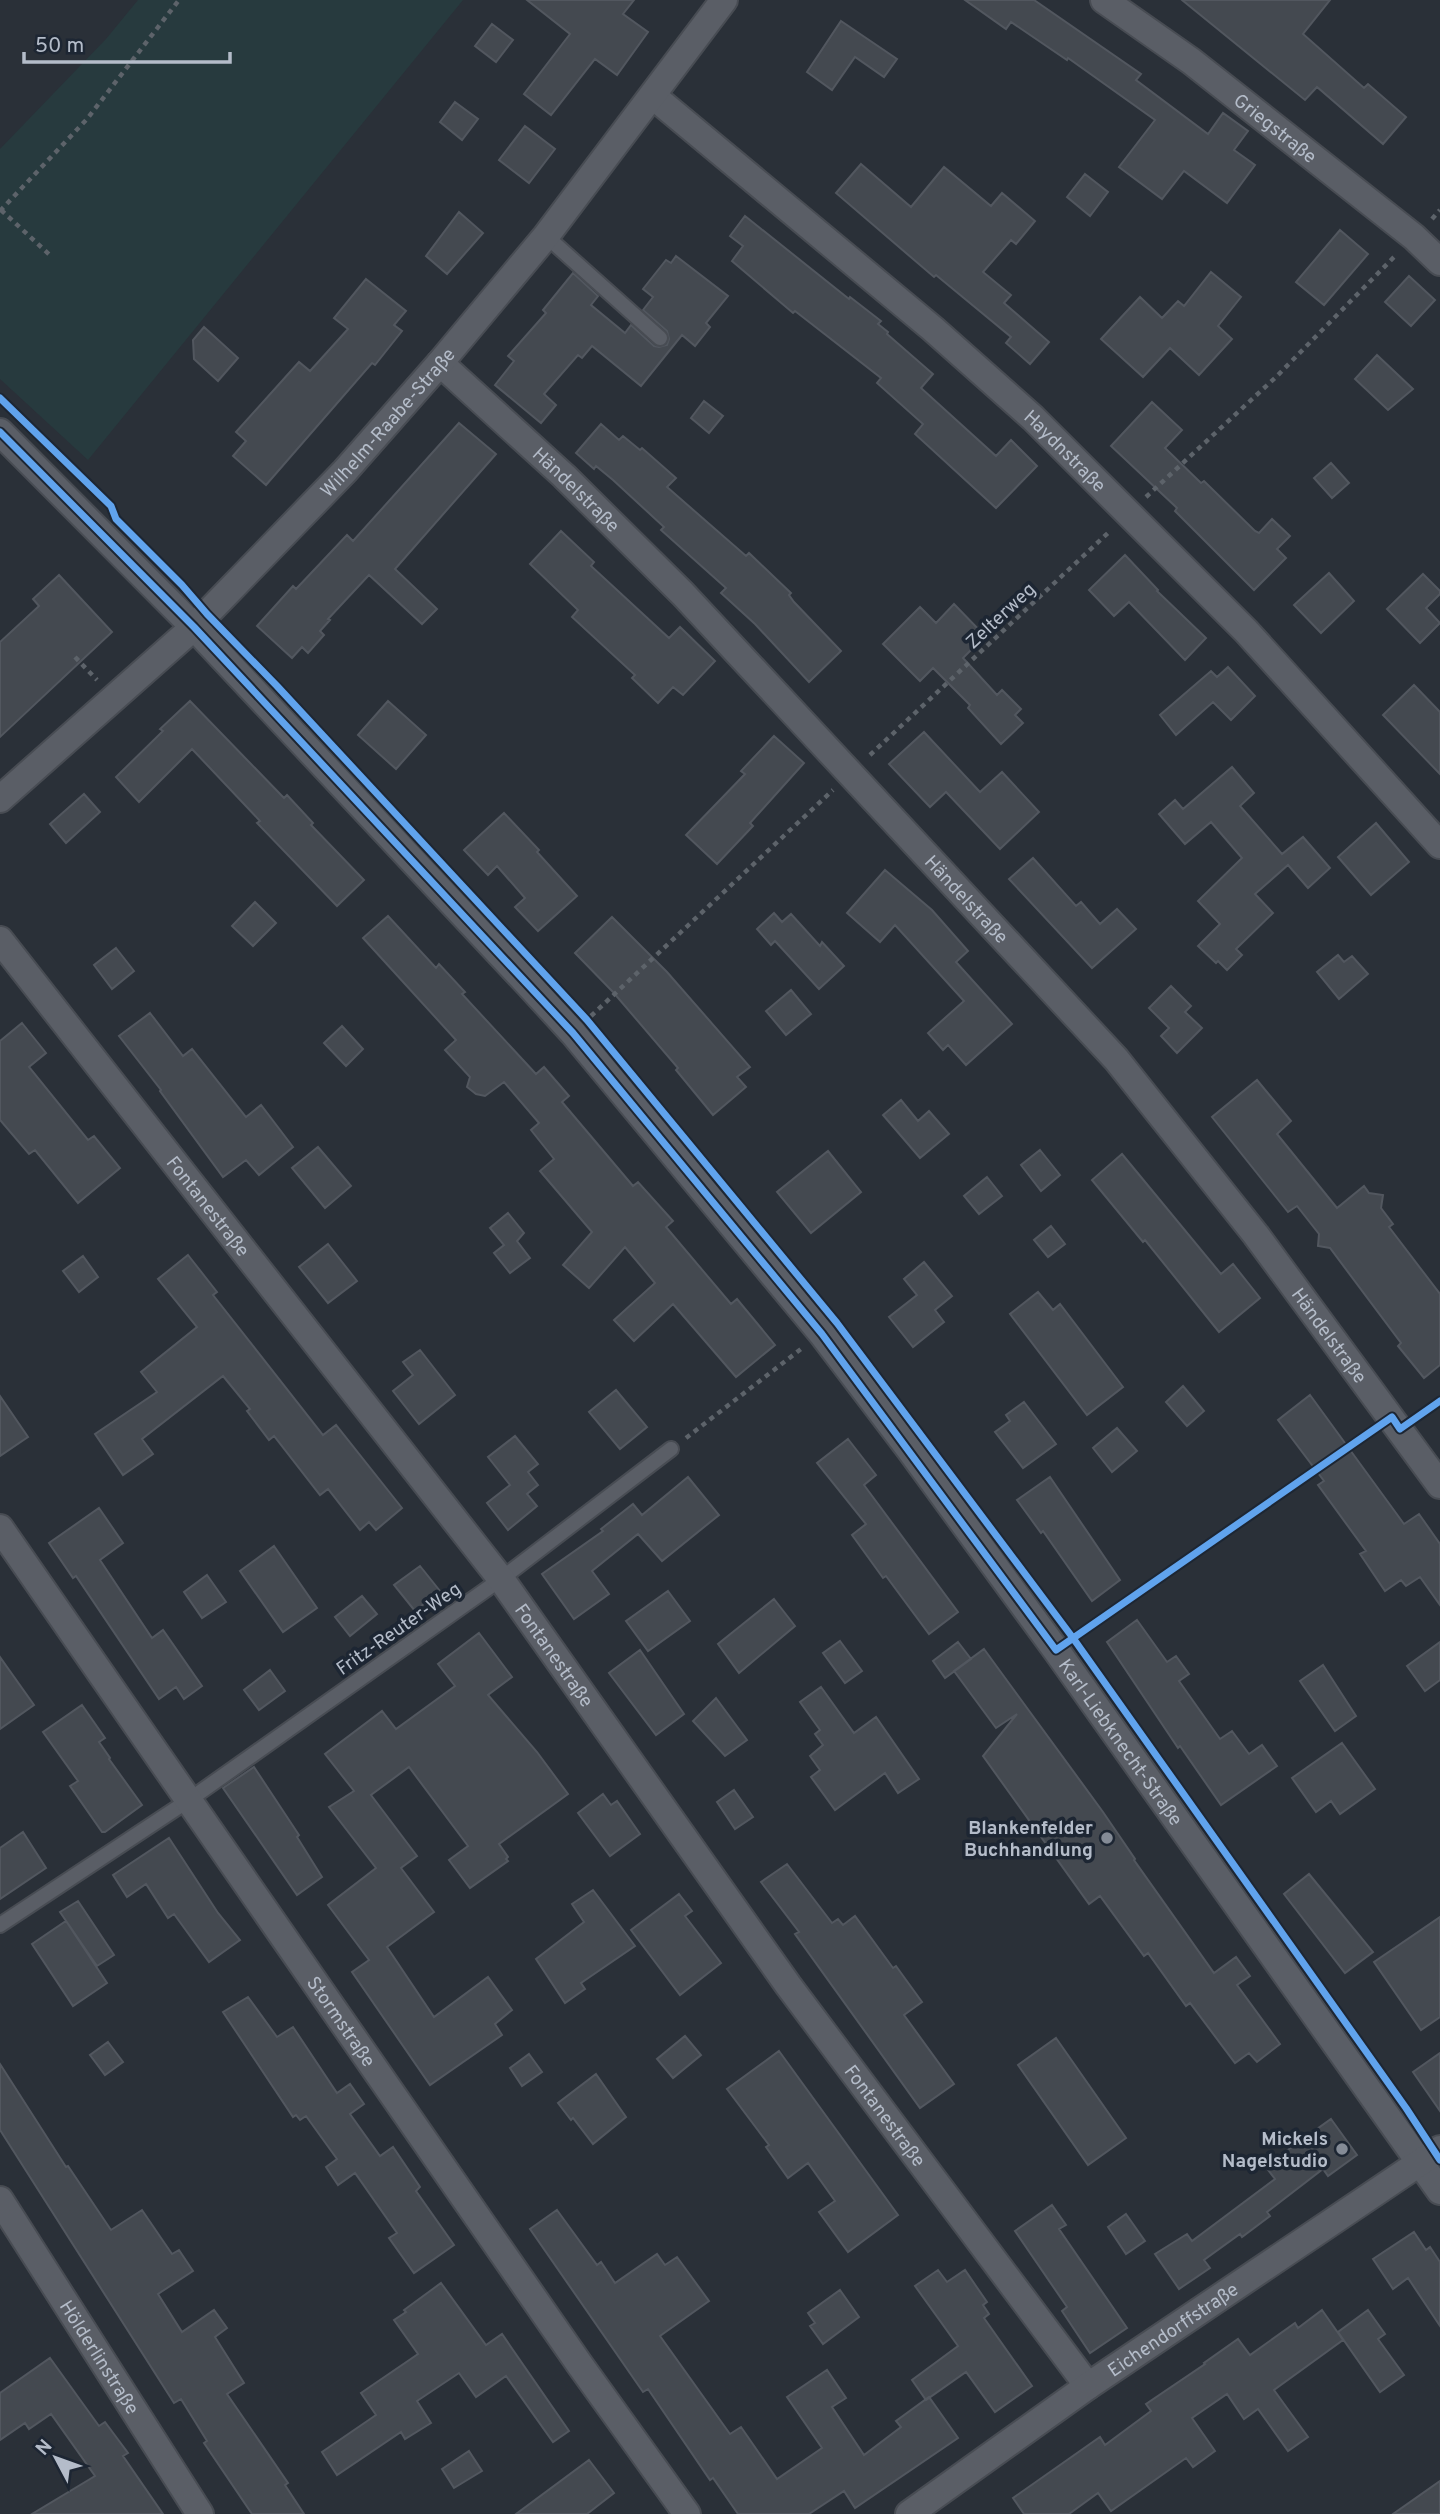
<svg xmlns="http://www.w3.org/2000/svg" width="1440" height="2514" font-family="Overpass,sans-serif">
  <rect width="100%" height="100%" fill="#2a3038"/>
  <path fill="#273a3e" d="M138,0h325l-375,460 -88,-81v-230l106,-110z"/>
  <path fill="#444950" stroke="#52575f" stroke-width="2" d="M527,0h107l-11,14 25,18 -31,43 -22,-16 -44,56 -27,-21 46,-60z
    M965,0h69l107,74 -5,6 72,54 15,-21 25,18 -14,19 21,15 -28,38 -43,-32 -22,28 -43,-32 36,-47 -87,-62 -1,2 -56,-38 -5,7z
    M1182,0h148l-27,34 61,54 4,-4 38,33 -23,27 -66,-57 -12,13z
    M841,21l56,38 -13,18 -29,-20 -23,33 -25,-18z
    M492,24l21,16 -17,22 -21,-16z
    M455,102l23,17 -16,21 -22,-18z
    M525,126l30,23 -26,34 -30,-23z
    M861,164l50,43 33,-40 47,39 11,-13 33,28 -19,23 -5,-4 -28,32 28,23 -7,8 45,39 -19,22 -24,-21 5,-6 -75,-62 -2,2 -98,-84z
    M1085,174l23,18 -18,24 -23,-19z
    M459,212l24,21 -36,41 -21,-18z
    M745,216l104,83 1,-2 31,24 -3,3 10,8 -1,2 46,40 -12,14 75,68 15,-16 26,26 -41,42 -81,-74 8,-10 -46,-41 4,-5 -86,-67 -2,2 -61,-52 11,-15 -13,-10z
    M1340,230l28,24 -44,51 -28,-23z
    M676,256l52,40 -22,27 4,4 -15,19 -13,-11 -41,51 -49,-40 -10,12 -4,-3 -34,39 12,11 -15,18 -46,-38 19,-24 -6,-5 38,-43 -3,-3 30,-37 25,23 -7,9 34,28 6,-8 23,21 5,1 8,-2 2,-6 -2,-8 -24,-21 10,-13 -10,-8 23,-29 5,3z
    M1211,272l30,25 -23,29 14,13 -33,36 -29,-27 -27,29 -42,-38 39,-42 22,21 16,-17 6,5z
    M1409,276l26,24 -24,26 -26,-24z
    M366,279l40,32 -12,14 8,6 -27,34 -3,-2 -106,122 -33,-29 13,-15 -10,-9 63,-70 11,9 38,-42 -14,-11z
    M204,327l34,31 -20,23 -24,-22 -1,-19z
    M1377,355l36,34 -25,21 -33,-31z
    M704,401l19,15 -14,17 -18,-15z
    M1152,402l30,28 -17,18 36,35 3,-2 51,50 4,2 13,-14 18,17 -13,13 9,9 -32,32 -79,-79 2,-3 -66,-62z
    M459,423l37,31 -101,115 42,40 -15,15 -53,-49 -41,44 2,1 -10,11 4,4 -16,18 -6,-6 -10,11 -35,-32 36,-40 3,3 51,-54 6,6z
    M601,424l18,16 4,-4 17,14 2,-2 34,30 -9,9 79,69 3,-3 42,40 -2,2 5,7 47,49 -32,31 -54,-58 -34,-31 5,-5 -65,-58 3,-3 -51,-47 -17,-14 -2,3 -18,-16z
    M1331,463l18,20 -17,15 -18,-20z
    M561,531l33,31 -3,4 78,72 11,-11 35,34 -32,34 -10,-8 -15,16 -26,-25 3,-3 -63,-58 6,-7 -48,-46z
    M1125,555l33,35 -1,1 49,47 -21,22 -56,-58 -15,14 -25,-26z
    M1329,573l25,28 -33,32 -27,-28z
    M1423,574l17,17v3l-14,14 14,15 -20,20 -33,-34z
    M59,575l53,57 -112,105v-95l39,-36 -6,-7z
    M954,604l31,32 -22,22 34,37 5,-5 19,19 -6,6 8,8 -22,21 -33,-36 2,-3 -37,-37 -13,13 -37,-37 37,-37 16,16z
    M1228,667l27,29 -24,24 -18,-18 -37,33 -16,-20 51,-44 6,6z
    M1414,685l26,27v62l-57,-59z
    M190,701l94,97 3,-3 26,28 -2,2 53,55 -27,26 -80,-83 3,-2 -68,-72 -53,53 -23,-25 47,-46 -3,-2z
    M388,701l38,34 -30,34 -38,-34z
    M924,732l56,60 22,-20 37,40 -39,37 -54,-57 -16,15 -41,-43z
    M774,736l30,27 -54,60 3,3 -36,38 -31,-29 59,-61 -4,-3z
    M1232,767l22,26 -14,13 42,48 21,-17 27,31 -22,20 -20,-23 -33,29 18,19 -37,36 6,6 -15,15 -9,-9 -2,2 -18,-17 22,-22 -22,-23 44,-43 -31,-36 -26,22 -26,-30 16,-14 8,9z
    M84,794l16,18 -34,31 -16,-19z
    M504,813l35,37 -2,2 40,44 -39,35 -23,-24 10,-9 -28,-32 -9,9 -24,-25z
    M1376,823l33,39 -38,33 -33,-38z
    M1033,858l43,48 5,-4 19,22 17,-15 19,20 -44,39 -83,-89z
    M885,870l47,40 36,41 -12,11 56,62 -46,41 -18,-20 -5,5 -15,-17 36,-32 -69,-76 -15,17 -33,-29z
    M255,902l21,21 -23,23 -21,-20z
    M774,913l8,9 9,-8 29,32 2,-4 22,24 -25,23 -44,-48 -4,4 -14,-16z
    M388,916l48,52 3,-4 26,28 -3,2 74,80 8,-7 25,29 -7,6 71,84 5,-4 35,39 -7,6 65,77 6,-5 38,46 -39,32 -63,-73 -39,37 -20,-21 41,-37 -30,-36 -36,41 -26,-23 29,-33 -52,-61 14,-12 -23,-29 8,-7 -35,-41 -19,14 -9,-2 -9,-7 3,-10 -25,-27 11,-10 -93,-102z
    M612,917l55,55 83,95 -13,10 9,10 -33,28 -37,-45 2,-2 -65,-76 -38,-39z
    M116,948l18,23 -22,18 -18,-24z
    M1338,955l6,7 8,-6 16,18 -29,25 -22,-27z
    M1171,986l20,20 -6,6 17,16 -25,25 -16,-17 8,-8 -20,-20z
    M791,990l20,24 -25,21 -20,-24z
    M150,1013l33,43 9,-7 54,68 15,-12 32,42 -34,28 -13,-15 -23,17 -63,-86 1,-1 -42,-54z
    M22,1023l24,30 -17,14 59,73 6,-4 26,32 -42,35 -43,-53 -6,4 -29,-34v-79z
    M342,1026l21,23 -17,17 -22,-23z
    M1257,1080l34,41 -14,13 60,74 27,-22 5,7 14,2 -2,13 12,16 -4,3 51,67v71l-16,13 -26,-32 3,-3 -71,-95 -12,-2 1,-12 -22,-28 -9,6 -76,-95z
    M901,1100l17,21 11,-10 20,23 -29,24 -37,-43z
    M318,1147l33,39 -26,22 -33,-40z
    M1040,1150l20,25 -19,16 -20,-26z
    M828,1151l33,41 -50,41 -34,-41z
    M1122,1154l99,120 12,-10 27,34 -41,34 -74,-92 -2,2 -51,-62z
    M987,1177l15,19 -23,18 -15,-18z
    M508,1213l16,20 -7,8 13,17 -20,15 -16,-20 10,-8 -14,-17z
    M1051,1226l14,18 -17,13 -14,-17z
    M328,1244l29,37 -29,22 -29,-36z
    M188,1255l29,37 -4,3 110,140 13,-10 66,83 -26,22 -7,-8 -9,8 -32,-41 -8,6 -46,-59 -5,4 -22,-29 3,-2 -27,-33 -81,63 11,15 -30,21 -28,-41 62,-42 -16,-20 56,-45 -39,-48z
    M83,1256l15,21 -19,15 -16,-21z
    M924,1262l28,34 -17,14 9,12 -31,25 -24,-30 28,-22 -13,-16z
    M1038,1292l15,18 7,-6 63,83 -36,28 -77,-101z
    M420,1350l35,45 -36,29 -26,-33 20,-16 -10,-13z
    M1183,1386l21,25 -17,15 -21,-24z
    M616,1390l31,37 -27,22 -31,-37z
    M1310,1395l94,129 15,-10 21,30v61l-20,-28 -14,9 -5,-6 -16,11 -25,-37 6,-3 -48,-66 6,-4 -46,-61z
    M0,1396l28,41 -28,19z
    M1024,1402l32,42 -33,24 -28,-36 15,-11 -4,-6z
    M1117,1428l20,23 -25,21 -19,-24z
    M515,1436l23,28 -10,8 10,13 -11,9 10,12 -29,24 -21,-27 23,-18 -22,-28z
    M848,1439l28,36 -12,10 94,127 -29,22 -43,-58 -3,2 -31,-43 14,-11 -49,-61z
    M688,1477l31,38 -57,46 -24,-27 -46,37 17,23 -35,25 -32,-45 61,-43 -2,-2 32,-25 9,11z
    M1050,1477l70,103 -28,21 -49,-70 -2,2 -24,-33z
    M99,1508l24,35 -23,17 52,78 11,-8 39,56 -18,13 -8,-12 -17,12 -83,-123 -3,2 -24,-35z
    M274,1546l43,62 -34,24 -43,-61z
    M420,1566l20,25 -25,20 -21,-26z
    M207,1575l19,27 -24,16 -18,-26z
    M668,1591l22,30 -42,30 -22,-30z
    M362,1596l15,18 -27,22 -15,-19z
    M774,1599l21,27 -56,47 -21,-29z
    M1137,1620l30,42 9,-6 13,18 -10,7 41,58 12,-8 17,23 13,-9 15,21 -56,39 -41,-59 -2,2 -71,-106z
    M479,1633l33,44 -24,18 49,57 31,42 -69,50 9,13 -2,2 2,2 -38,27 -21,-28 19,-14 -59,-79 -38,28 46,61 -16,12 33,44 -47,35 47,70 54,-40 24,33 -17,14 7,11 -72,50 -78,-113 17,-12 -41,-55 48,-37 -47,-61 25,-16 -29,-37 57,-43 14,18 59,-43 -17,-22z
    M840,1641l22,30 -17,12 -22,-30z
    M958,1642l13,17 -26,19 -12,-17z
    M1440,1642v38l-15,11 -18,-25z
    M984,1649l119,163 32,47 -1,1 80,113 22,-16 14,19 -13,9 43,59 -23,18 -8,-9 -14,10 -45,-60 -4,3 -38,-53 -4,3 -44,-60 -11,8 -106,-148 34,-42 -21,14 -42,-57z
    M640,1650l44,64 -28,21 -47,-62z
    M0,1657l34,48 -34,24z
    M1323,1665l33,51 -21,15 -35,-50z
    M270,1670l15,21 -26,19 -15,-20z
    M821,1687l33,46 22,-16 43,62 -21,14 -13,-20 -50,37 -24,-33 9,-7 -10,-14 13,-11 -8,-11 5,-4 -20,-28z
    M716,1698l31,42 -22,16 -32,-35z
    M82,1705l23,33 -6,4 11,16 -1,1 33,46 -37,27h-3l-32,-46 8,-5 -35,-49z
    M1342,1743l33,46 -35,25 -9,-13 -15,11 -24,-34z
    M254,1767l45,68 -2,2 25,40 -25,18 -74,-107z
    M734,1790l19,27 -18,12 -18,-27z
    M603,1794l8,11 6,-4 23,33 -30,22 -32,-43z
    M23,1832l23,36 -46,31v-51z
    M169,1838l49,75 22,27 -31,22 -35,-48 -6,4 -22,-34 -19,13 -14,-22z
    M787,1864l45,59 6,-4 5,6 12,-9 38,52 3,-2 26,36 -18,13 50,69 -34,24 -125,-174 4,-2 -38,-50z
    M1309,1874l64,78 -28,21 -61,-79z
    M593,1890l42,56 -54,37 4,6 -20,14 -29,-44 48,-37 -12,-18z
    M679,1894l13,17 -7,5 36,47 -41,32 -49,-65z
    M78,1901l36,54 -17,11 -37,-54z
    M1440,1917v100l-19,13 -47,-68z
    M66,1921l41,62 -34,23 -41,-62z
    M248,1997l29,40 16,-10 44,66 13,-9 14,20 -14,10 30,42 13,-9 27,40 -4,4 38,54 -40,28 -25,-35 8,-5 -42,-60 -17,12 -12,-18 11,-8 -31,-43 -6,4 -4,-5 -3,2 -70,-105z
    M685,2036l16,19 -28,23 -16,-19z
    M1056,2038l70,100 -38,27 -70,-100z
    M108,2042l15,20 -18,13 -15,-20z
    M779,2051l119,164 -50,37 -29,-40 16,-11 -27,-38 -20,15 -22,-31 3,-2 -42,-56z
    M1440,2053v58l-27,-39z
    M529,2054l13,18 -20,14 -12,-18z
    M0,2064l66,103 2,-1 43,64 31,-20 30,44 7,-4 14,21 -35,23 24,38 32,-22 13,18 -12,9 29,46 -17,11 61,89 -3,2 19,29h-52l-48,-71 3,-2 -26,-42 -7,4 -174,-273z
    M596,2074l30,43 -33,27 -20,-26 -2,2 -13,-17z
    M1331,2119l26,36 -29,21 -5,-7 -56,43 3,4 -28,21 -2,-3 -36,26 6,8 -31,21 -24,-35 32,-20 5,7 83,-62 -10,-13z
    M1052,2205l14,20 -7,4 68,99 -37,25 -28,-42 5,-4 -52,-76z
    M557,2210l40,55 4,-3 14,21 42,-29 8,11 12,-8 32,44 -49,35 70,98 11,-7 36,52 45,-31 -35,-51 40,-27 19,28 -14,9 32,48 37,-28 -5,-6 33,-24 29,41 -103,70 -11,-17 -35,23h-71l-25,-36 -3,2 -62,-91 -5,3 -113,-163z
    M1126,2214l19,27 -19,13 -18,-27z
    M1414,2232l12,18 4,-3 10,15v64l-32,-48 -15,11 -20,-30z
    M938,2270l9,12 18,-12 22,32 -4,3 6,9 -5,4 48,68 -37,26 -29,-40 -40,28 -14,-20 46,-34 -43,-60z
    M441,2283l45,62 16,-11 67,97 -16,11 -47,-66 -30,21 -17,-24 -42,28 14,22 -26,16 -4,-7 -64,43 -15,-23 54,-37 -15,-22 57,-39 -24,-34 12,-8 -2,-2z
    M840,2290l19,27 -36,27 -13,-18 5,-3 -7,-10z
    M1322,2310l21,30 -69,50 34,47 -20,14 -30,-42 -14,10 -17,-25 -35,24 23,33 -22,16 -7,-9 -75,53 -13,-18 -29,21h-45l-11,-16 87,-61 5,8 46,-34 -5,-7 59,-40 -1,-1 34,-24 12,16 45,-32 3,5z
    M1368,2310l17,24 -7,5 26,36 -24,17 -42,-60z
    M50,2358l49,68 6,-4 23,31 -5,3 40,58h-131l63,-38 -44,-62 -22,15 -4,-6 -25,17v-47z
    M469,2451l13,20 -28,17 -12,-19z
    M589,2460l25,33 -27,21h-71z
    M1440,2481v33h-47z"/>
  <g fill="none" stroke-linecap="round" stroke-linejoin="round">
    <defs>
      <path id="service" d="M546,236l114,102
        M0,1925l189,-125 312,-221 170,-130"/>
      <g id="minor">
        <path id="s1" d="M1104,0l87,61 223,176 26,25"/>
        <path id="s2" d="M653,96l280,233 100,89 213,213 194,214"/>
        <path id="s3" d="M440,363l124,113 119,118 433,465 140,176 184,250"/>
        <path id="s4" d="M0,432l194,195 335,358 44,48 249,301 88,116 146,200 384,541"/>
        <path id="s5" d="M0,799l194,-172 151,-156 95,-108 106,-127 178,-236"/>
        <path id="s6" d="M0,940l501,639 287,406 300,401"/>
        <path id="s7" d="M0,1528l580,837 107,149"/>
        <path id="s8" d="M0,2200l200,314"/>
        <path id="s9" d="M909,2514l179,-128 352,-237"/>
      </g>
    </defs>
    <use href="#service" stroke="#484c53" stroke-width="18"/>
    <use href="#minor" stroke="#484c53" stroke-width="30"/>
    <path stroke="#5d636a" stroke-width="4.5" stroke-dasharray="5 5" stroke-linecap="butt" d="M1,210l51,47
      M0,211l87,-92 92,-119
      M1432,219l8,-9
      M1146,497l130,-120 120,-122
      M75,657l22,23
      M870,755l239,-223
      M591,1016l242,-226
      M686,1438l115,-89"/>
    <use href="#service" stroke="#5a5e66" stroke-width="14"/>
    <use href="#minor" stroke="#5a5e66" stroke-width="26"/>
    <defs>
      <path id="cycleway" d="M0,398l111,108 5,13 66,66 25,29 70,72 310,334 250,303 236,315 333,470 34,52
        M0,432l194,195 379,406 249,301 234,316 336,-233 8,12 40,-28"/>
    </defs>
    <use href="#cycleway" stroke="#1d2633" stroke-width="11"/>
    <use href="#cycleway" stroke="#60a3ed" stroke-width="7"/>
  </g>
  <g fill="#848b96" stroke="#1d2633" stroke-width="2.5">
    <circle cx="1107" cy="1838" r="7"/>
    <circle cx="1342" cy="2149" r="7"/>
  </g>
  <g text-anchor="middle" stroke-width="7" stroke-linejoin="round" paint-order="stroke">
    <g font-size="19" fill="#b4bcc9" stroke="#1d2633">
      <text dy="7" stroke="none"><textPath href="#s1" startOffset="214">Griegstraße</textPath></text>
      <text dy="7" stroke="none"><textPath href="#s5" startOffset="541">Wilhelm-Raabe-Straße</textPath></text>
      <text dy="7" stroke="none"><textPath href="#s2" startOffset="544">Haydnstraße</textPath></text>
      <text dy="7" stroke="none"><textPath href="#s3" startOffset="186">Händelstraße</textPath></text>
      <text transform="translate(1000 615) rotate(-43)" y="7">Zelterweg</text>
      <text dy="7" stroke="none"><textPath href="#s3" startOffset="752">Händelstraße</textPath></text>
      <text dy="7" stroke="none"><textPath href="#s6" startOffset="338">Fontanestraße</textPath></text>
      <text dy="7" stroke="none"><textPath href="#s3" startOffset="1320">Händelstraße</textPath></text>
      <text transform="translate(398 1628) rotate(-35)" y="7">Fritz-Reuter-Weg</text>
      <text dy="7" stroke="none"><textPath href="#s6" startOffset="905">Fontanestraße</textPath></text>
      <text dy="7" stroke="none"><textPath href="#s4" startOffset="1727">Karl-Liebknecht-Straße</textPath></text>
      <text dy="7" stroke="none"><textPath href="#s7" startOffset="600">Stormstraße</textPath></text>
      <text dy="7" stroke="none"><textPath href="#s6" startOffset="1472">Fontanestraße</textPath></text>
      <text dy="7" stroke="none"><textPath href="#s9" startOffset="322">Eichendorffstraße</textPath></text>
      <text dy="7" stroke="none"><textPath href="#s8" startOffset="186">Hölderlinstraße</textPath></text>
    </g>
    <g font-size="19" font-weight="bold" fill="#b4bcc9" stroke="#1d2633" text-anchor="end">
      <text x="1093" y="1834">Blankenfelder<tspan x="1093" dy="22">Buchhandlung</tspan></text>
      <text x="1328" y="2145">Mickels<tspan x="1328" dy="22">Nagelstudio</tspan></text>
    </g>
  </g>
  <g transform="translate(56 2458) rotate(311)" stroke="#1d2633" stroke-width="5" paint-order="stroke">
  <path d="M0-5L12 26L0 18L-12 26Z" fill="#b4bcc9"/>
  <text y="-10" font-size="19" font-weight="bold" text-anchor="middle" fill="#b4bcc9">N</text>
  </g>
  <path d="M24 52v10h206v-10" fill="none" stroke="#b4bcc9" stroke-width="3.5"/>
  <text x="35" y="52" font-size="21" fill="#b4bcc9" stroke="#1d2633" stroke-width="5" paint-order="stroke">50 m</text>
</svg>
